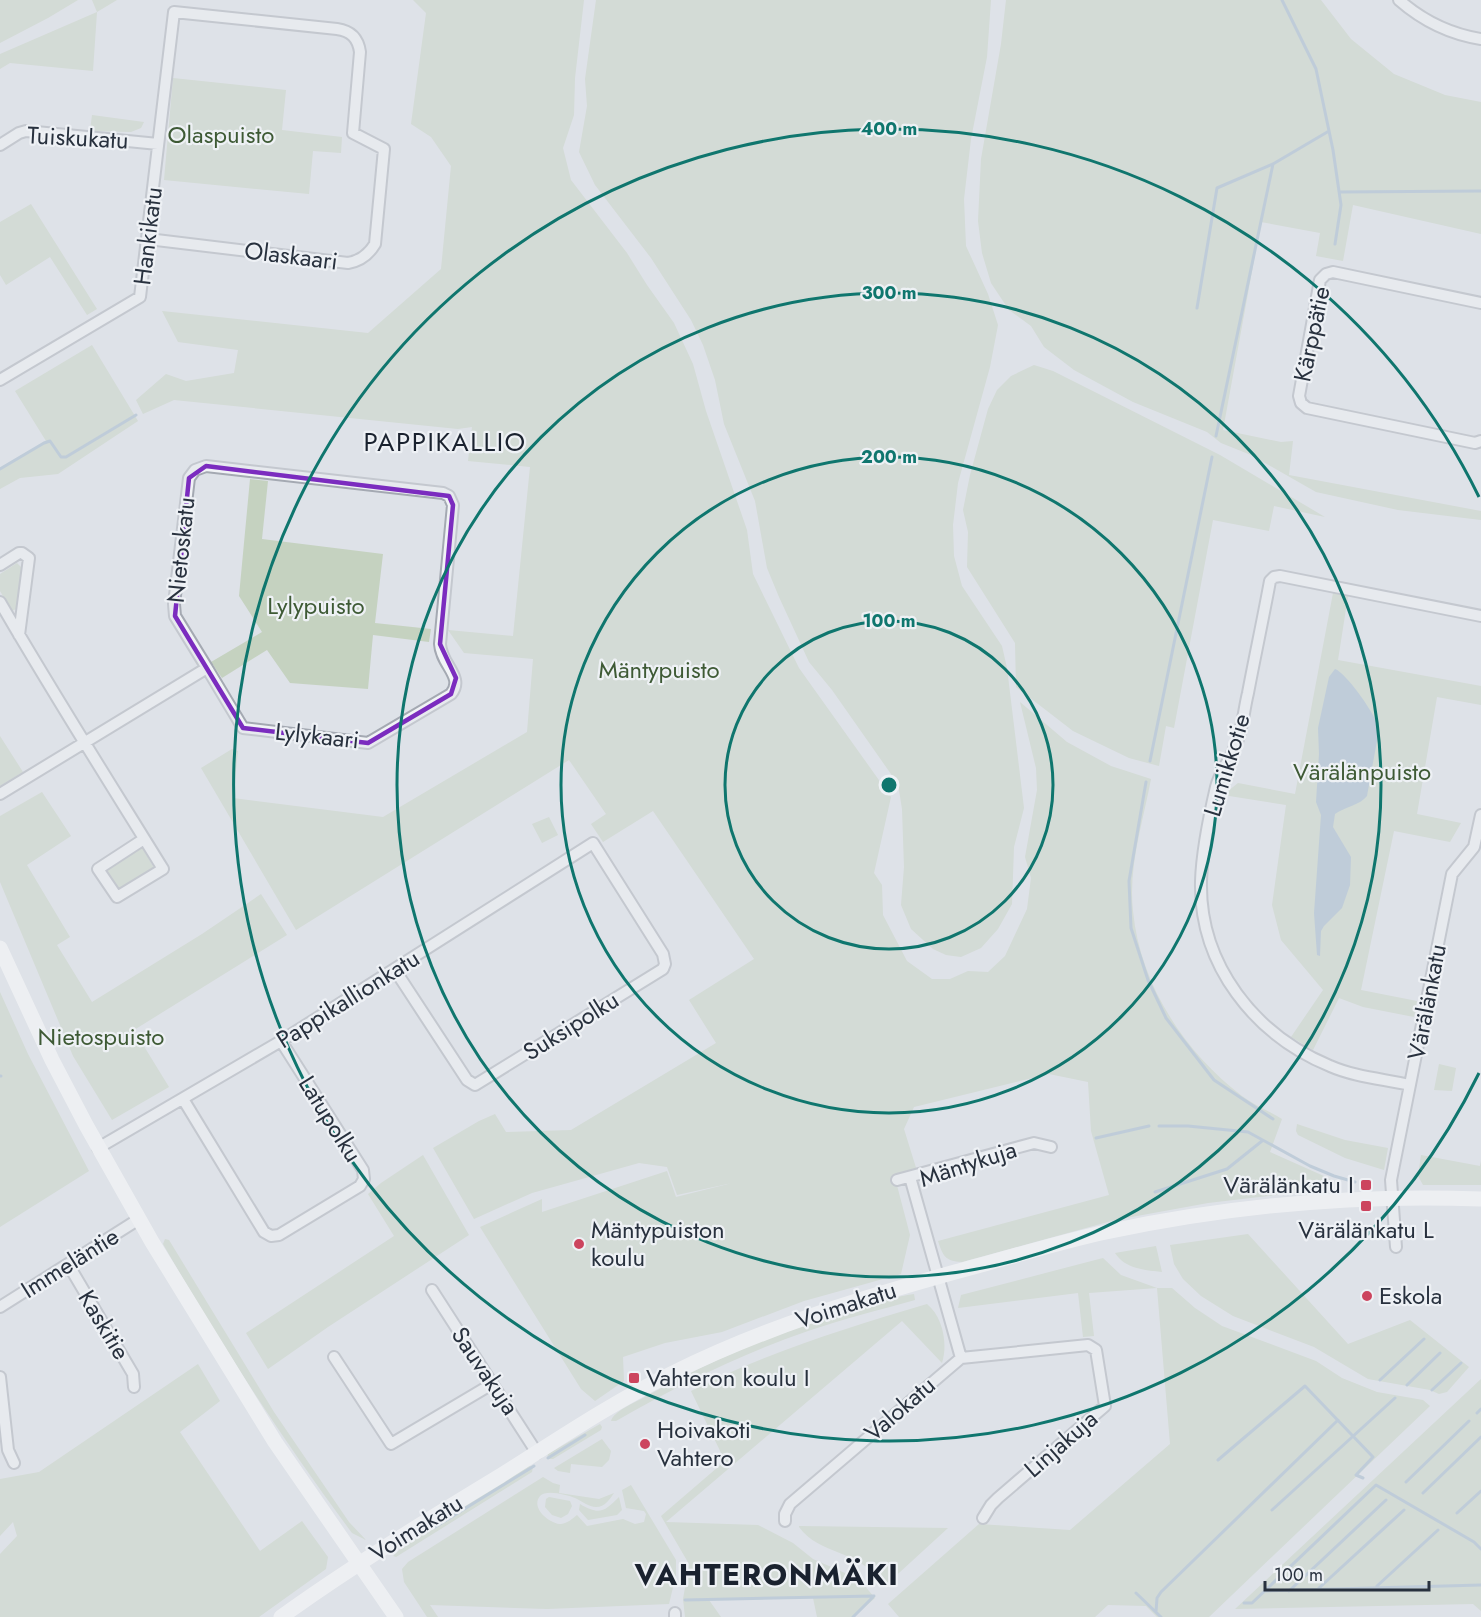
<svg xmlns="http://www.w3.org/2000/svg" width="1481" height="1617" font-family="Jost,sans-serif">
  <rect width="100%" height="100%" fill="#dee2e8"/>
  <path fill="#c5d2c0" d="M0,0h78l-30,18 -48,25z
    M92,0h25l-20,12 -4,59 -83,-8 -10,6v-15l97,-42z
    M413,0h171l-9,78 -1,37 -11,33 8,32 56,73 20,32 27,38 19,41 13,47 41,119 6,44 46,94 92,129 -17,76 8,12 1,30 24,46 25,18h18l18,-8 20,1 17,-16 22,-47 4,-31 -6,-21 12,-67 -1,-22 -16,-66 47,40 44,24 40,13c-8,43 -23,88 -18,132 7,73 51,141 109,185 12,9 27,15 40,23l-12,33 56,25 7,4 -2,4 -12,5 -111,13 -93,17 -153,42c-17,-1 -19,-6 -24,-21l171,-46 -18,-64 -3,-49 -39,-8 -135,33 -10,22 13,42 -23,3 16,61 -9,39 -97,27 -82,31 -57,11 -42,14 1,24 -29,20 -14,-12 -101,-162 62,-28v13l125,-41 9,26 56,-14 -55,12 -10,-28 -28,-4 -107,30 -58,26 -41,-71 46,-27 16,-7 11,18 65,-2 145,-87 -27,-43 65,-41 -101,-148 -50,31 -12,-18 15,-10 -37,-54 -273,170 -95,-162 31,-19 6,2 -5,47 150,19 144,-85 6,-73 -69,-6 -16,-23 65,6 17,-169 -62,-6 4,-34 -14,2 -284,-29 -31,14 -7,-14 30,-26 20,7 48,-8 4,-23 -60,-8 -16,-31 206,22 73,-64 10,-103 -20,-29 -20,-13 15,-111z
    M596,0h395l-4,57 -16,82 -7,60 2,47 22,48 10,31 -8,42 -32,116 -5,42 1,31 8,30 40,60 5,22 17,140 -10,39 -2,57 -14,25 -17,19 -20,9 -15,-2 -13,-6 -22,-20 -10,-24 3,-38 -2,-58 -4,-25 -66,-94 -23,-28 -30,-65 -12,-29 -12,-67 -31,-77 -9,-44 -12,-35 -12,-25 -40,-62 -56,-73 -16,-33 8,-46 -2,-27z
    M1006,0h315l30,39 43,35 51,21 36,7v132l-128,-29 -10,56 -27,-5 4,-23 -59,-11 -38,208 58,12 12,-1 -4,34 192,36v9l-83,-10 -82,-18 -65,-37 -30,-12 -14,-11 -74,-30 -59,-32 -30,-23 -13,-21 -22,-16 -18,-27 -9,-30 -4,-32 3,-62 20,-115z
    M173,78l113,12 -4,40 60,7 -1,16 -28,-2 -4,43 -145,-14z
    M92,115l52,7 -3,6 -10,4 -41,-1z
    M31,204l66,105 -10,6 -37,-58 -44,28 -6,-10v-53z
    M92,345l46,76 -80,53 -38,4 -20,11v-21l46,-27 -31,-50z
    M1034,365l19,6 167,84 105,62 -51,-11 -5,25 -56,-11 -39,208 -8,-2 -7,40 -30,-8 -56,-27 -57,-44 -1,-44 -48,-76 1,-35 -5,-22 7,-35 18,-66 9,-19 14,-14z
    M250,479l18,2 -6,58 121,15 -8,69 56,6 -2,13 -56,-7 -5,54 -78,-6 -23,-33 -45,28 -11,-16 51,-30 -23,-36z
    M17,563l5,5 -4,40 -6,3 -12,-20v-17z
    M1333,593l15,3 -10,64 143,26v19l-44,-8 -20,117 44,9 -11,19 -56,-11 -33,159 56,11 -3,16 -51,-10 -24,-9 -26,52 -22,-13 32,-47 -42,-50 -9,-35 14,-100 -63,-10 15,-12 57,11z
    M0,736l23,36 -23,14z
    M42,792l29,44 -44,29 43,72 -13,8 35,57 110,-68 59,-40 26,41 -153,95 35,57 -57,33 -39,-64 -73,-174v-66z
    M549,817l9,18 -16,8 -10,-19z
    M142,847l12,21 -36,23 -13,-20z
    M0,992l28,62 61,117 -89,56z
    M1439,1064l17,4 -4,23 -18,-1z
    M1297,1124l48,16 43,8 -4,22 -39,-12 -47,-23 -2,-4z
    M423,1155l46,80 -141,92 -60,42 -22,-36 148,-97 -26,-42 13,-11z
    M1421,1155l59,11 1,-5v24h-58l-5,-9z
    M1248,1234l100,110 62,-24 59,47 -22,25 -8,2 -9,-4 -62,-11 -54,-32 -81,-31 -32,-20 -18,-17 -9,-15 -4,-19z
    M165,1239l4,1 105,172 75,110 17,18 -14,-7c-69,-93 -132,-189 -189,-289z
    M1156,1246l6,26c-17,-2 -37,-3 -47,-19z
    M1103,1258l18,17 36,13h15l23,20 27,18 94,35 26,17 35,14 46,8 7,6 -221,211h-52l-11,-11 -38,-1 -13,12h-196l-11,-13 91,-80 91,6 100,-86 -13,-156 -68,5 5,43 -11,1 -5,-44 -120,15 3,-13z
    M914,1294l1,6c-36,10 -72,19 -107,31 -67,23 -130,54 -192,90h-5c3,-10 23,-18 32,-23 70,-39 144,-71 221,-91 16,-5 33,-11 50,-13z
    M927,1304c16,13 21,40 15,59l-40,-42 -236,201 92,3 35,18 20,16 41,18 9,7 12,14 -21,19h-37l-4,-19 -104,2 12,17h-36l-2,-18 6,-35 -28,-48 64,-55 -34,-70c75,-38 155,-63 236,-87z
    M198,1364l22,37 -40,31 80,119 42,-30 26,36 -2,12 -67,48h-259v-63l17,-18 -4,-14 -13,14v-57l39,-7z
    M1481,1379v232l-8,-7 -238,5z
    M600,1424l2,3 -1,3 -48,29h-6l1,-5z
    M602,1439l9,12 -2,9 -7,7 -31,-3 -1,9 -12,-2 -4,-3z
    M529,1466l4,1 -1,5 -136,85 -3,-1 19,-18z
    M543,1477l10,6 7,2 -1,8 40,6 15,-6c-4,6 -9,14 -18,14 -7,0 -14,-6 -21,-9 -7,-3 -29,-9 -35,-2 -10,12 10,28 21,28 7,-1 11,-5 16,-9l10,11 36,-7 12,5 9,-2 2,-8 -2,-3 -18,-3 -4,-18 9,-5 45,75v15l-7,29 -122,5 -117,-4 8,12h-11l-23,-35 -2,-13 6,-7z
    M549,1497l21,4 2,5 -4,8 -7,4 -9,-3 -7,-8 1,-8z
    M619,1497l3,13 -5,5 -29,5 -9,-10 1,-6c20,12 25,7 39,-7z
    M799,1527v-1l149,2 -60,55 -8,-1c-22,-34 -60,-26 -81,-55z"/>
  <path fill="#99b2c8" d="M1335,669c11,4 36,40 41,52 2,5 2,9 2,14l-11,61c-7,9 -22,11 -32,18l-2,13 18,30 -1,28 -8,23 -18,18 -3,5 -1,25 -3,-1 -3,-42 7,-98 -5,-13 3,-48 -1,-26 11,-51z"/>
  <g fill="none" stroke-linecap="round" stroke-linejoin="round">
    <path stroke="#99b2c8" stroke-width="3" d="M1282,0l34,69 17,81 8,55 -6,39
      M1339,192l142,-1
      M1197,308l20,-120 56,-24 56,-33
      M1216,436l57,-272
      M0,469l44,-26 6,-2 11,16h5l70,-42
      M1150,761l62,-304
      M1146,782l-17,99 2,47 17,52 18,38 48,62 59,39
      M0,1076h1
      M1159,1126h29l60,6 62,34 24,10 21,6
      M1096,1138l53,-12
      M1155,1192l72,-23 35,-28
      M1380,1380l44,-41
      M1407,1385l33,-32
      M1432,1390l29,-27
      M1477,1413l4,-4
      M548,1458l37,-23
      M1218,1460l87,-74 68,71 -17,18 7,3
      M1406,1482l63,-61
      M1423,1493l58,-56
      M1272,1510l123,-112
      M1457,1513l24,-22
      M435,1527l99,-61
      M1377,1586l61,-56
      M1319,1588l85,-78
      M1265,1591l216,-6
      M1289,1591l97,-91
      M1136,1593l25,24
      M685,1600l189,-4
      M1244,1603h8l124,-118 98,57 7,7
      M1156,1612l1,-14 4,-6 177,-172
      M853,1617l20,-20"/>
    <defs>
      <path id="street" d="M1399,0c24,21 50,34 82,39
        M0,145l19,-12 7,-2 132,13
        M1481,303l-148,-31 -7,2 -6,6 -21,116 2,7 6,5 168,35 6,-2
        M0,380l140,-83 34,-285 163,17c14,2 21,9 23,23l-7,81 31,16 -9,95c-6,10 -15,17 -27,19l-200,-24
        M0,565l19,-12h3l7,5 -10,77
        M0,602c52,90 108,178 163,267l-46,28 -19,-28 46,-30
        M0,794l207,-126 -32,-52 -1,-12 15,-126 6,-8 11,-4 237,27 6,3 4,9 -13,139c1,21 25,33 11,50l-83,49 -125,-15 -36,-60
        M1410,1085c-26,-6 -55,-8 -80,-19 -75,-31 -131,-101 -129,-185 1,-31 8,-64 15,-94 4,-16 16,-30 21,-45 6,-16 7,-33 11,-49 7,-37 15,-74 22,-112l4,-4 6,-1 201,40
        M183,1099l81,133 7,4 8,-1 81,-49 4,-7 -1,-9 -82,-129
        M98,1148l183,-107 312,-198 70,111 2,10 -2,5 -188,116 -8,-5 -72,-110
        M897,1180l137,-37 17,4
        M1396,1247l-5,-67 61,-306 22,-27 7,-32
        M68,1264l65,110 1,13
        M432,1290l105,163
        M0,1307l139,-88
        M334,1357l57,87 101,-60
        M961,1358l127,-13 8,5 9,56 -107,92 -7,7 -8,13
        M0,1377l8,73 6,13
        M785,1521v-7l5,-10 171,-146 -51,-181
        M675,1613v4"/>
    </defs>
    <use href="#street" stroke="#a4a9b2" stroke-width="14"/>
    <use href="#street" stroke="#f1f3f6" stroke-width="10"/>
    <path stroke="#fff" stroke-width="15" d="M0,948l52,112 34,65 66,117 123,200 121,175
      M281,1617c71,-51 145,-96 219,-141 57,-36 113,-74 173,-103 90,-45 185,-74 282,-101 50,-13 100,-29 151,-40 123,-26 249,-38 375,-33"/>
  </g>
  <path d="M0 0H1481V1617H0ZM206,466l243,30 4,9 -13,139 16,34 -5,16 -83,49 -125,-15 -68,-112 14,-138z" fill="#dee2e8" fill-opacity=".55" fill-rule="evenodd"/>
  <path fill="none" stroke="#7b2cbf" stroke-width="4.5" stroke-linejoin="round" d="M206,466l243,30 4,9 -13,139 16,34 -5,16 -83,49 -125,-15 -68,-112 14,-138z"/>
  <g fill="none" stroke="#0f766e" stroke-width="3">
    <circle cx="889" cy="785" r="164"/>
    <circle cx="889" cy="785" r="328"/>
    <circle cx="889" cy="785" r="492"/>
    <path d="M1479 1073A656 656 0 1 1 1479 497"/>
  </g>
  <g fill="#cc445e" stroke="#eef1f5" stroke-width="2">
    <rect x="1360" y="1179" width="12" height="12" rx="3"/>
    <rect x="1360" y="1200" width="12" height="12" rx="3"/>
    <circle cx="579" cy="1244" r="6"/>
    <circle cx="1367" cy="1296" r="6"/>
    <rect x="628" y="1372" width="12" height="12" rx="3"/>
    <circle cx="645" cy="1444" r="6"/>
  </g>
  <g text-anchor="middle" stroke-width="4.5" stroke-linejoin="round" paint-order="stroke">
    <g font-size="24" fill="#3e5a35" stroke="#eef1f5">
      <text x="221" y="143">Olaspuisto</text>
      <text x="316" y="614">Lylypuisto</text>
      <text x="659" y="678">Mäntypuisto</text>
      <text x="1362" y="780">Värälänpuisto</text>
      <text x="101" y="1045">Nietospuisto</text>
    </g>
    <g font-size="24" fill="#28313e" stroke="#eef1f5">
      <text transform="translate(78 138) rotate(3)" y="8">Tuiskukatu</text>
      <text transform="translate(148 236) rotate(-83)" y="8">Hankikatu</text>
      <text transform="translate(291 256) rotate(7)" y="8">Olaskaari</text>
      <text transform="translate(1312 334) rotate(-78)" y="8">Kärppätie</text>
      <text transform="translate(181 550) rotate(-84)" y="8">Nietoskatu</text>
      <text transform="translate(317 736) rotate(6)" y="8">Lylykaari</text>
      <text transform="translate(1227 765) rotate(-73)" y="8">Lumikkotie</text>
      <text transform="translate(348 999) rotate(-32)" y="8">Pappikallionkatu</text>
      <text transform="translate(1427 1002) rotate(-79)" y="8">Värälänkatu</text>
      <text transform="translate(571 1026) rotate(-32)" y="8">Suksipolku</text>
      <text transform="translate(330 1119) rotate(58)" y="8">Latupolku</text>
      <text transform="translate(968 1164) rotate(-18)" y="8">Mäntykuja</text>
      <text transform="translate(70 1263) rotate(-32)" y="8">Immeläntie</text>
      <text transform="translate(846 1305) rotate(-18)" y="8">Voimakatu</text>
      <text transform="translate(104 1325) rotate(59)" y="8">Kaskitie</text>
      <text transform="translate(485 1371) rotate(56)" y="8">Sauvakuja</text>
      <text transform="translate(900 1409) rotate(-41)" y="8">Valokatu</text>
      <text transform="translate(1061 1444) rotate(-41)" y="8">Linjakuja</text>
      <text transform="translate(416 1528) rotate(-32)" y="8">Voimakatu</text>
    </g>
    <g font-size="24" fill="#28313e" stroke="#eef1f5" text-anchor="start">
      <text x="1354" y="1193" text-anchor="end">Värälänkatu I</text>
      <text x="591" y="1238">Mäntypuiston<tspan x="591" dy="28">koulu</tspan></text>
      <text x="1366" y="1238" text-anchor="middle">Värälänkatu L</text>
      <text x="1379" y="1304">Eskola</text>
      <text x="646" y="1386">Vahteron koulu I</text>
      <text x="657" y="1438">Hoivakoti<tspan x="657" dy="28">Vahtero</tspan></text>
    </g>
    <g font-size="26" letter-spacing="1.5" fill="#1a222f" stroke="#eef1f5">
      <text x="445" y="451">PAPPIKALLIO</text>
    </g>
    <g font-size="30" font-weight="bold" letter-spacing="1.5" fill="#1a222f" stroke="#eef1f5">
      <text x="767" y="1585">VAHTERONMÄKI</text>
    </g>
  </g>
  <circle cx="889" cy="785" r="9" fill="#0f766e" stroke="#eef1f5" stroke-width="3"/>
  <g font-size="18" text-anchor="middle" font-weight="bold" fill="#0f766e" stroke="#eef1f5" stroke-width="4.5" stroke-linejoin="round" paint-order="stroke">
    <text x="889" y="135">400 m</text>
    <text x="889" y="299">300 m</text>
    <text x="889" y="463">200 m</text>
    <text x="889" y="627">100 m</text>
  </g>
  <path d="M1265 1581v9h164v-9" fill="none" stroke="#28313e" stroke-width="3"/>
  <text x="1274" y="1581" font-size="18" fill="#28313e" stroke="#eef1f5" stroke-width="4.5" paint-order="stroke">100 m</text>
</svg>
